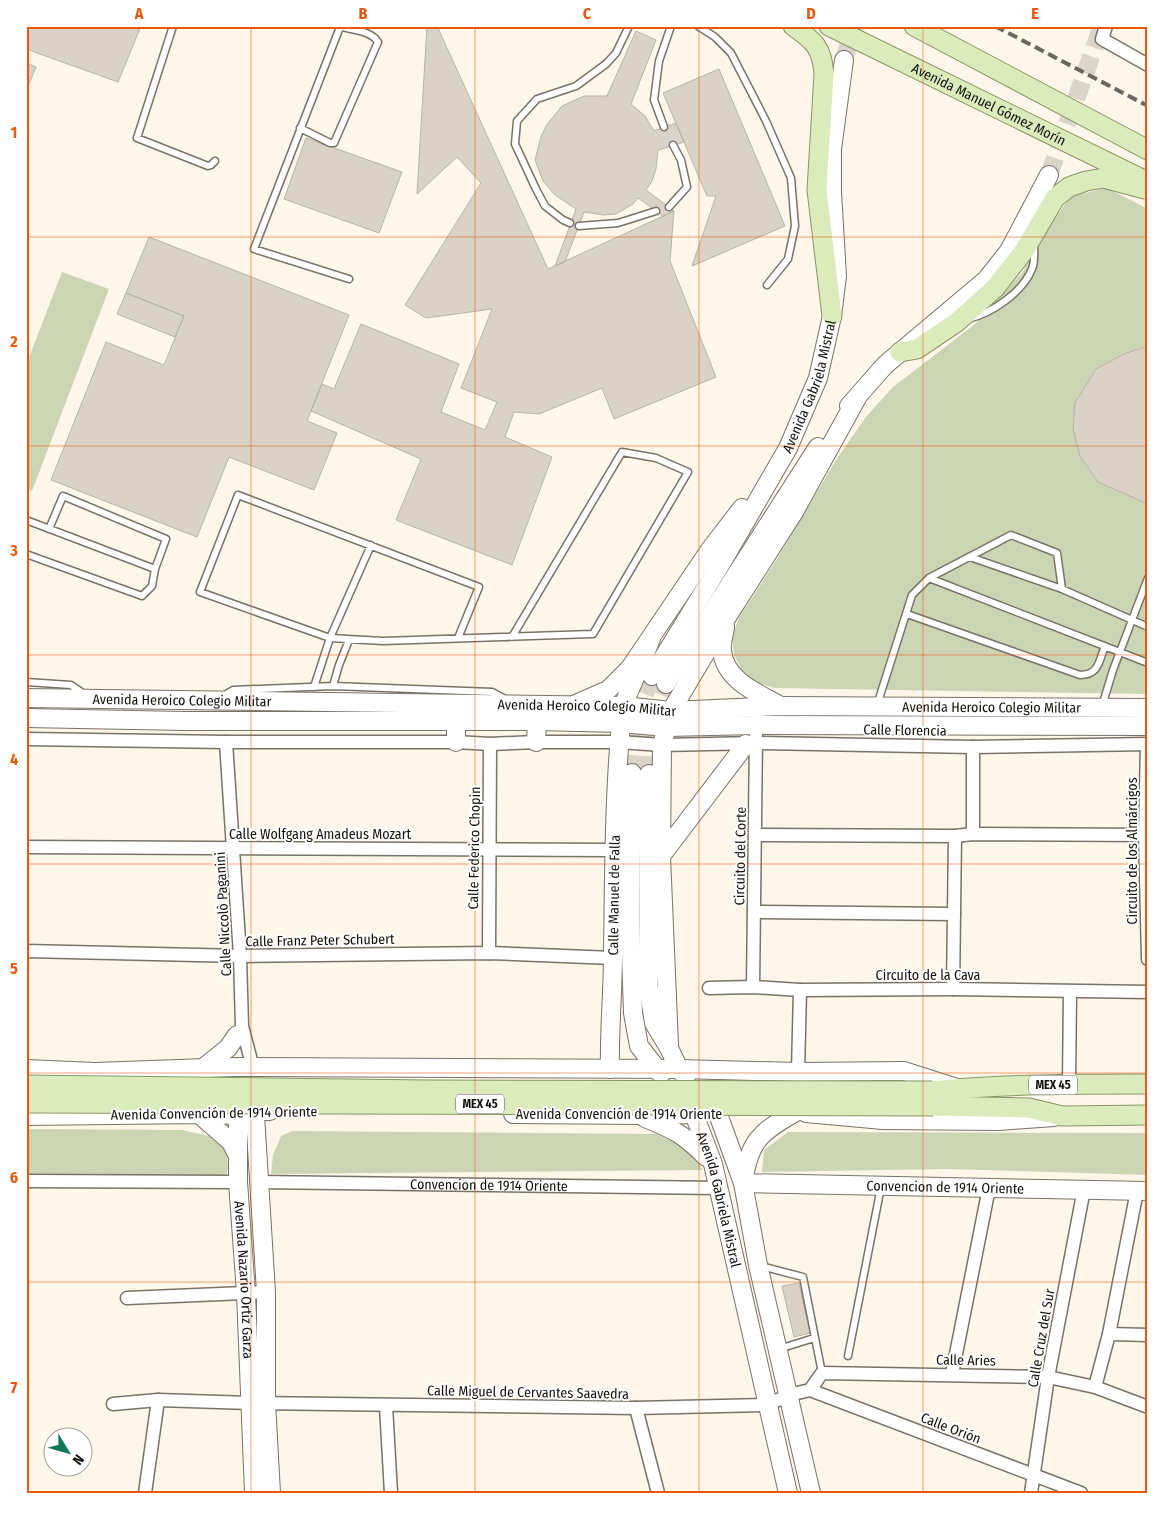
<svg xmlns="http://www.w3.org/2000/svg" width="1174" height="1519" font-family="'Fira Sans Condensed',sans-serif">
  <rect width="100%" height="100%" fill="#fef6e9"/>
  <path fill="#ccd5b3" d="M1107,188l41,21v485l-373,-6 -19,-5 -14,-13 -8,-15 -2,-19 7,-18 38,-59 59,-99 29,-42 28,-31 82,-63 47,-51 33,-55 16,-22z
    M62,272l47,17 -77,202 -6,-2v-124z
    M26,1129l156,1 27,6 18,15 1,17 -2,7 -200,-1z
    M292,1131l366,3 28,14 17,22 -432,4 2,-19 8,-19z
    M788,1132l360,1v42l-200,-6 -186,3 2,-22z"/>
  <path fill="#dad2c6" stroke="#b9b2a6" d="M26,26h115l-23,56 -92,-33z
    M427,26h10l111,243 126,-58 -4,50 46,116 -102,42 -12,-31 -63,26 -25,-2 -9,25 47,20 -40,108 -116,-45 25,-61 -110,-48 11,-27 12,5 27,-65 98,40 -18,48 44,18 12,-28 -36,-14 31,-79 -66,9 -21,-13 76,-122 -24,-26 -40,37z
    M636,31l20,9 -25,64 14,12 9,15 22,-8 8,19 -26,8 -2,19 -4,12 -6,9 28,21 -11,5 -25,-18 -5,6 -17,10 -12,1 -20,-3 -19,50 -10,4 21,-57 -21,-14 -12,-14 -8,-21 6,-23 5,-11 16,-20 22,-10h23z
    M26,63l10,4 -10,24z
    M719,69l66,157 -93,40 24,-70h-9l-44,-103z
    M306,138l96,34 -23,61 -95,-34z
    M149,237l200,78 -42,106 30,12 -23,57 -85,-33 -32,80 -146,-57 55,-138 58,23 20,-49 -58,-23z
    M126,293l58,23 -9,21 -58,-23z
    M1148,346v158l-50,-22 -18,-26 -7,-27 2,-26 21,-34 28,-15z
    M799,1283l11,50 -16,4 -12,-51z"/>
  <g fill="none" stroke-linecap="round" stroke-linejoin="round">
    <path stroke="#dbd4c8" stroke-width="18" stroke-dasharray="18 9" stroke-linecap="butt" d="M844,60l10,-34
      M1049,175l53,-149
      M632,773l4,-57 16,-40
      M649,774v-46l17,-44"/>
    <defs>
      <path id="lane" d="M173,26l-36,112 71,28 3,-1 4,-4
        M698,26l17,11 16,16 35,68 25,57 4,48 -7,33 -21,26
        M340,27l-86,222 95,30
        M664,127l-10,-27 5,-39 12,-35
        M300,128l30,15h4l44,-101c-7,-12 -28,-12 -40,-16
        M669,207l18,-20 -6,-27 -8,-15
        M570,223l-7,-3 -18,-14 -9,-17 -21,-45 2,-23 20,-22 39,-13 30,-22 10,-11 13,-27
        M579,226l39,-3 38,-12
        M968,319c24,-6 54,-26 64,-50 3,-6 2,-16 2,-23
        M26,520l129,49
        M26,554l116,42 10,-10 3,-17 11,-30 -103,-43 -14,33
        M970,557l92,32 86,38
        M929,578l219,85
        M907,614l173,61c19,0 19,-14 25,-29
        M458,638l21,-51 -241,-92 -38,97 130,46 53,3 210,-7 95,-162 -32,-14 -34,-6 -110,185
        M26,682l45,3 13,9
        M333,686l6,-21 10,-25
        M314,687l16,-49 41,-93
        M223,696l10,-6 100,-4 159,6 13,7
        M877,705l35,-110 17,-17 82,-43 46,18 5,36
        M1102,706l11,-36 35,-92
        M761,1266l42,11 19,96
        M779,1349l35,-11
        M848,1356l33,-169"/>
      <g id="street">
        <path d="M1106,26l-4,13 46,26"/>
        <path d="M26,739l200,3h230l34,2 46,-2h83l43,3 94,-2 217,4 175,-3"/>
        <path d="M226,742l14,214 2,70 11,42"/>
        <path d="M1147,744l-2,91 3,124"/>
        <path d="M973,747v87"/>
        <path d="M756,835l199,1 18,-2 175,1"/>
        <path d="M26,847l587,3"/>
        <path d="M754,912l200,2"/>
        <path d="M26,951l214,5 249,-3 124,5"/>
        <path d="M489,953l1,-209"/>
        <path d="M753,987l3,-252"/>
        <path d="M709,988l44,-1 47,3 153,-1 195,3"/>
        <path d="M953,989l2,-153"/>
        <path d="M798,1072l2,-82"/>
        <path d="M1069,1084l1,-92"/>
        <path d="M26,1181l212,1"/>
        <path id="s1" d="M259,1182l459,6"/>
        <path d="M127,1298l139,-6"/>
        <path d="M1109,1334l39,1"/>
        <path d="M952,1374l37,-186"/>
        <path d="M1095,1387l14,-53 28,-143"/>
        <path d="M810,1390l271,103"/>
        <path d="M113,1404l45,-4 92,3 386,5 131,-3 22,-10 21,-5 12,-17 226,4 47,10 53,20"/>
        <path d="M386,1406l5,87"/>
        <path d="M636,1408l22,85"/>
        <path d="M145,1493l13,-93"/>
        <path d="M1031,1493l17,-116 36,-188"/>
      </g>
      <g id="secondary">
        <path d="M849,406l36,-41 101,-85 23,-29 40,-76"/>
        <path d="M725,627c-1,8 -4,16 -3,24 3,29 35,42 57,54"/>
        <path id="s2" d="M652,676l70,-114 66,-114 30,-70 14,-62 5,-40 -5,-84v-43l12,-89"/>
        <path d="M666,684l152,-237"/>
        <path id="s3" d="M26,698l597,8 48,5 110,-5 367,2"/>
        <path d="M576,704l32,-14 22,-22 79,-117 33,-43"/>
        <path d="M26,718l159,3h352l84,2 45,4 91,-2 391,1"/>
        <path d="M456,742v-22"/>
        <path d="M536,742l1,-21"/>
        <path d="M632,773l-2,149 3,91 6,33 22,28"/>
        <path d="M649,774l-1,211 6,38 15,25 10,21 7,8"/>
        <path d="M661,856l85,-112"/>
        <path d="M669,1045l-8,-189 1,-111 9,-34 56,-94 67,-105 63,-114"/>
        <path d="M203,1068l25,-20 9,-13"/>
        <path d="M26,1069l69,3 140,-5 444,2 119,3 106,-1 53,17"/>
        <path id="s4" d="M610,1069c-1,-38 3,-76 3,-114 1,-78 1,-155 8,-232l2,-17 28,-67"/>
        <path d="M703,1096l15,18 25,69 15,82 53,228"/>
        <path d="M254,1099l12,193v111l5,90"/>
        <path id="s5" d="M238,1105v77l8,111 8,200"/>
        <path id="s6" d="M687,1106l7,8 19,50 75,329"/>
        <path id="s7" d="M796,1112c-36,20 -47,29 -53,71l405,8"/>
        <path d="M806,1113l77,7 115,1 56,-4"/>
        <path d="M199,1114l32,28 7,14"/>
        <path d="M513,1114l127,1 55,-1"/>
        <path d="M26,1116l173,-2 40,1 16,-4h15"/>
        <path d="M645,1118c28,11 40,17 61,39"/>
      </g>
      <g id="primary">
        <path d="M793,26c21,15 29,21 31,48l-7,116 15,126"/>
        <path id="s8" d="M829,26l319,156"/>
        <path d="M914,26l234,124"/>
        <path d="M900,352l17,-3 40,-27 38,-34 29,-37 31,-53 14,-11 17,-6 18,-3 41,11"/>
        <path d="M932,1091c72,-7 144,-7 216,-7"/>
        <path d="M933,1106l96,2 33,8 86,-1"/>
      </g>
    </defs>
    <use href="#lane" stroke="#797267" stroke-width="9"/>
    <use href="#street" stroke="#797267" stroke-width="15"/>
    <use href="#secondary" stroke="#797267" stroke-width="20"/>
    <use href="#primary" stroke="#879662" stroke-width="21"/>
    <use href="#lane" stroke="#fff" stroke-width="6"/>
    <use href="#street" stroke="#fff" stroke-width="12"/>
    <use href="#secondary" stroke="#fff" stroke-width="18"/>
    <use href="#primary" stroke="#dcebbc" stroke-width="19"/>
    <path stroke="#6a665e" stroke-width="4" stroke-dasharray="10 5" stroke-linecap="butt" d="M995,26l153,80"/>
    <defs>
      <path id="primary-bridge" d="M26,1085l401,5 505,1
        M26,1103l907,3"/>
    </defs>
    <use href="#primary-bridge" stroke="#879662" stroke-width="21" stroke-linecap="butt"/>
    <use href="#primary-bridge" stroke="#dcebbc" stroke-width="19"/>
  </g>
  <path fill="none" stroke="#e8590c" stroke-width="1" stroke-opacity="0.55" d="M251,26v1467M475,26v1467M699,26v1467M923,26v1467M26,237h1122M26,446h1122M26,655h1122M26,864h1122M26,1073h1122M26,1282h1122"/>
  <g text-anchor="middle" stroke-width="4" stroke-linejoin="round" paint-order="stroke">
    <g fill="#fff" stroke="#5a5855" stroke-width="1">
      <rect x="1029" y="1075.5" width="48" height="19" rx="4"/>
      <rect x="456" y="1094.5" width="48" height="19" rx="4"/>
    </g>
    <g font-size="12" font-weight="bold" fill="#13110c">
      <text x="1053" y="1089">MEX 45</text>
      <text x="480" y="1108">MEX 45</text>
    </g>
    <g font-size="14" fill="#13110c" stroke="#fff">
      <text dy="5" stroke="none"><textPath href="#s8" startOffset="178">Avenida Manuel Gómez Morín</textPath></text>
      <text dy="5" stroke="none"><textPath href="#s2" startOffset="331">Avenida Gabriela Mistral</textPath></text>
      <text dy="5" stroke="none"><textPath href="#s3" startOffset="156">Avenida Heroico Colegio Militar</textPath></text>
      <text dy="5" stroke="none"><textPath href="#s3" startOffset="966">Avenida Heroico Colegio Militar</textPath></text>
      <text dy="5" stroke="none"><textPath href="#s3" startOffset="561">Avenida Heroico Colegio Militar</textPath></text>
      <text transform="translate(905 730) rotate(1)" y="5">Calle Florencia</text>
      <text x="320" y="839">Calle Wolfgang Amadeus Mozart</text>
      <text transform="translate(474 848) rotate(-89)" y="5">Calle Federico Chopin</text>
      <text transform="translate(1132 851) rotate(-90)" y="5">Circuito de los Almárcigos</text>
      <text transform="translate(740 856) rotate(-89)" y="5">Circuito del Corte</text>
      <text dy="5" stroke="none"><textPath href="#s4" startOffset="174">Calle Manuel de Falla</textPath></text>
      <text transform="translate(223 914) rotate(-93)" y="5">Calle Niccolò Paganini</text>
      <text transform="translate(320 940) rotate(-1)" y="5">Calle Franz Peter Schubert</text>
      <text x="928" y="980">Circuito de la Cava</text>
      <text transform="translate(214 1113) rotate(-1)" y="5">Avenida Convención de 1914 Oriente</text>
      <text x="619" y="1119">Avenida Convención de 1914 Oriente</text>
      <text dy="5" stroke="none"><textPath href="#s1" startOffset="230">Convencion de 1914 Oriente</textPath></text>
      <text dy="5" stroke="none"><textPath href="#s7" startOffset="296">Convencion de 1914 Oriente</textPath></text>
      <text dy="5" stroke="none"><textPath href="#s6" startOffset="100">Avenida Gabriela Mistral</textPath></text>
      <text dy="5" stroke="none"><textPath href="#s5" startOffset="175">Avenida Nazario Ortiz Garza</textPath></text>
      <text transform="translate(1041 1338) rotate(-80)" y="5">Calle Cruz del Sur</text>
      <text transform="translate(966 1360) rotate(1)" y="5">Calle Aries</text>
      <text transform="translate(528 1392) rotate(1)" y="5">Calle Miguel de Cervantes Saavedra</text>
      <text transform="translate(951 1428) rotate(21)" y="5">Calle Orión</text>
    </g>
  </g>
  <rect width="1174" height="1519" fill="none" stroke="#ffffff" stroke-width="55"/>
  <g transform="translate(68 1452) rotate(127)"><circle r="24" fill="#ffffff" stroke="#a1a09e"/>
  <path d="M0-4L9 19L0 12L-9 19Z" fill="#107a54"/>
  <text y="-8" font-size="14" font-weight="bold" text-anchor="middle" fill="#13110c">N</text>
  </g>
  <rect x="28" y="28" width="1118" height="1464" fill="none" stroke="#e8590c" stroke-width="2"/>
  <g font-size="16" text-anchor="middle" font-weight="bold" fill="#e8590c">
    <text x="139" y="19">A</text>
    <text x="363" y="19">B</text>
    <text x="587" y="19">C</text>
    <text x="811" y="19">D</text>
    <text x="1035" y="19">E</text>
    <text x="14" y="138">1</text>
    <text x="14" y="347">2</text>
    <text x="14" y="556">3</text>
    <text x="14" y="765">4</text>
    <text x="14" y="974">5</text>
    <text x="14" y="1183">6</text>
    <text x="14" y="1393">7</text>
  </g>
</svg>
